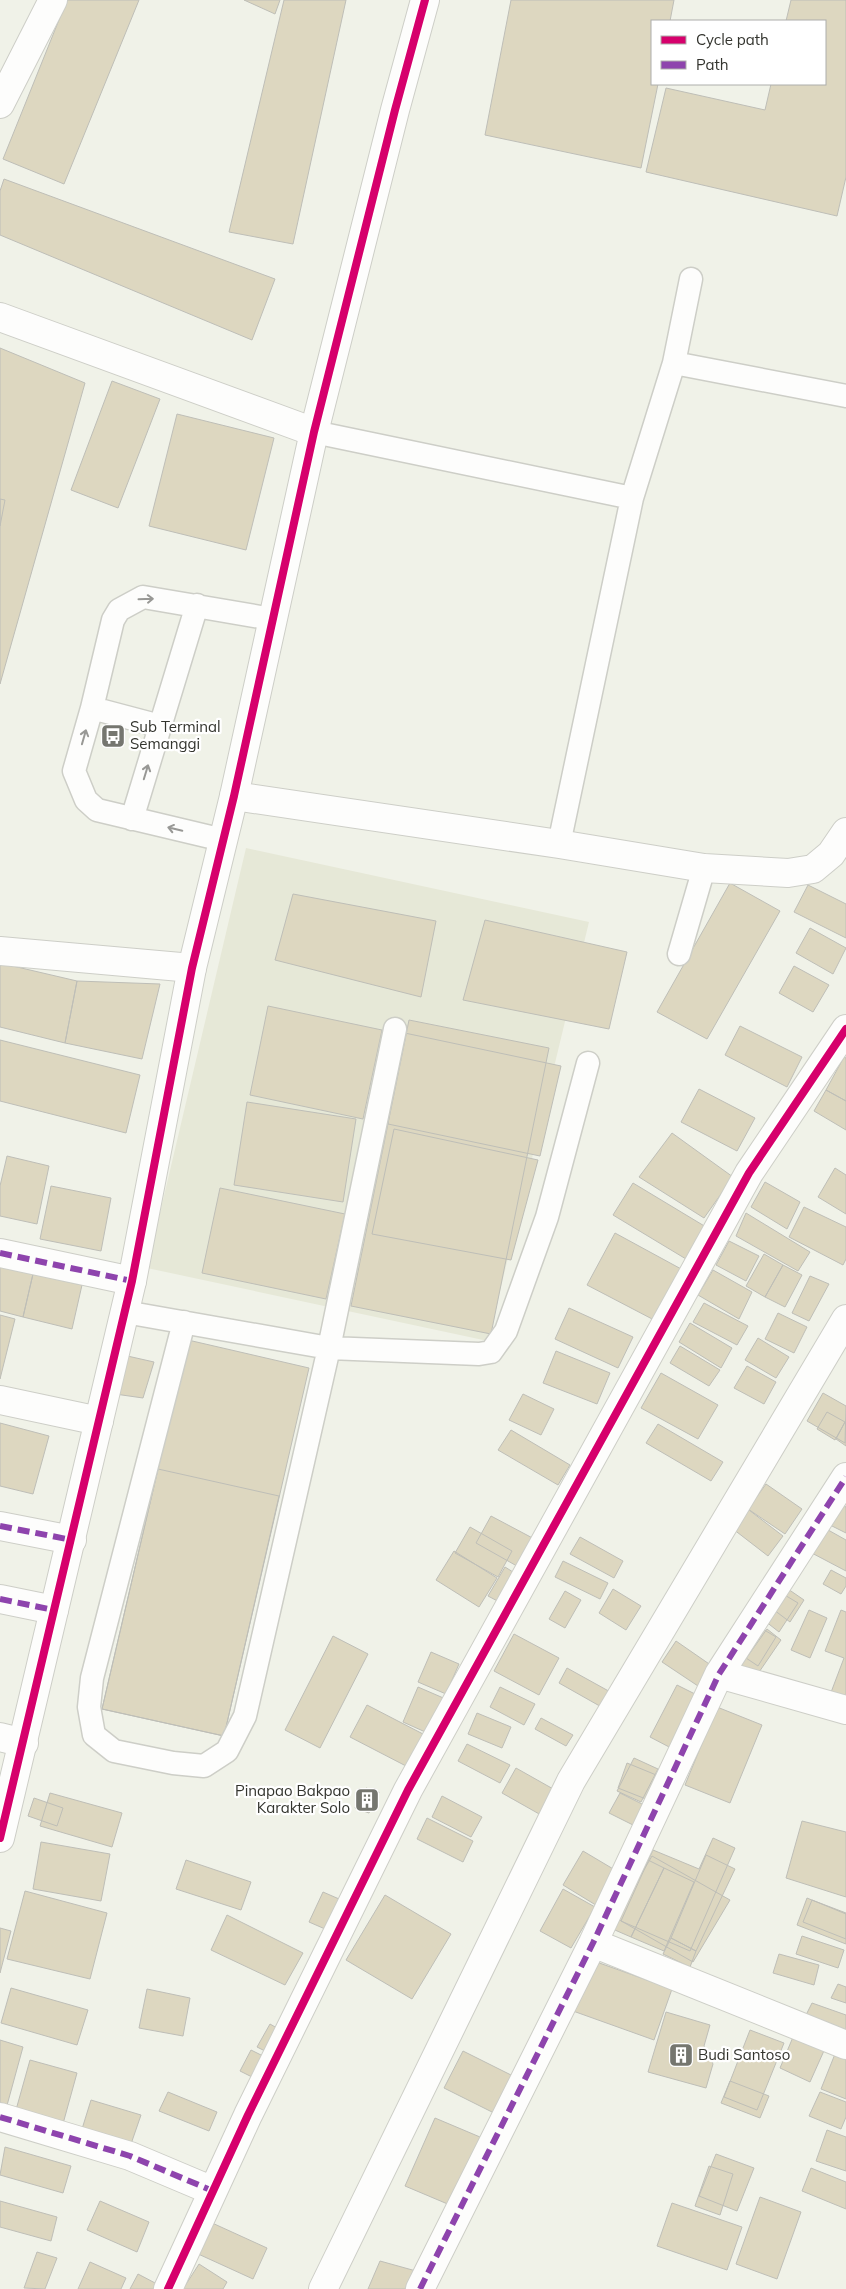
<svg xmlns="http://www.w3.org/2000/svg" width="846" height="2289" font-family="Mulish,sans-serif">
  <rect width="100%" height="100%" fill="#f0f2e8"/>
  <path fill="#e6e8d7" d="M246,848l343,74 -101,419 -341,-73z"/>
  <path fill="#ddd7c0" stroke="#bebeb7" d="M67,0h72l-75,184 -61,-25z
    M244,0h36l-5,14z
    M284,0h62l-53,244 -64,-12z
    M511,0h163l-4,21h-18v63h6l-17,84 -156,-33z
    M791,0h55v177l-9,39 -191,-44 20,-84 99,22 6,-26h54v-63h-39z
    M4,179l271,100 -23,61 -252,-105v-44z
    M0,348l85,35 -85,301z
    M112,381l48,18 -42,109 -47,-18z
    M177,414l97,24 -28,112 -97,-24z
    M0,499l5,1 -5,26z
    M730,883l50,28 -73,128 -50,-27z
    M808,885l38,19v34l-52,-26z
    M293,894l143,27 -15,76 -146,-37z
    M485,920l142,32 -18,77 -146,-29z
    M810,928l36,20 -13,26 -37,-21z
    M0,963l77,18 -12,62 -65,-16z
    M794,966l35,19 -16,27 -34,-19z
    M77,981l83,3 -18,75 -77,-16z
    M268,1006l114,24 -19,89 -113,-24z
    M409,1020l140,28 -58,286 -140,-28z
    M740,1026l62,31 -15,30 -62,-32z
    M400,1032l161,34 -21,90 -152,-32z
    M0,1040l140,35 -14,58 -126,-32z
    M844,1057l2,1v43l-20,-11z
    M699,1089l56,29 -18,33 -56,-29z
    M826,1090l20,11v29l-32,-19z
    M247,1102l109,17 -13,83 -109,-17z
    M394,1129l144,31 -27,100 -139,-26z
    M672,1133l61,44 -29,41 -65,-41z
    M7,1156l42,10 -12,58 -37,-8v-30z
    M835,1168l11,7v39l-28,-17z
    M765,1182l35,20 -13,27 -36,-22z
    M633,1183l73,44 -20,32 -73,-44z
    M51,1186l60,12 -10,53 -61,-12z
    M220,1188l125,26 -19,85 -124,-26z
    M804,1207l42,20v32l-3,6 -54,-28z
    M746,1213l64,39 -12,19 -62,-35z
    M615,1233l68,37 -27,51 -69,-36z
    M729,1241l30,15 -13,25 -30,-16z
    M764,1254l19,11 -18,32 -19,-11z
    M783,1265l19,10 -17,32 -20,-10z
    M0,1266l33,8 -10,43 -23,-6z
    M713,1270l39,22 -13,27 -41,-24z
    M33,1274l49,11 -10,44 -49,-12z
    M810,1276l19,8 -20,37 -17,-8z
    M704,1303l44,23 -11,19 -44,-23z
    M569,1308l64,29 -15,31 -63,-29z
    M778,1313l29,14 -13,26 -29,-14z
    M0,1315l15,4 -15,60z
    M690,1323l42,25 -11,20 -42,-26z
    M758,1338l31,19 -13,21 -31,-18z
    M188,1340l121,28 -85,368 -122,-27z
    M680,1346l40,24 -11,16 -39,-23z
    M556,1351l54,22 -13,31 -54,-21z
    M123,1355l31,7 -11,36 -28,-4z
    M747,1366l29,16 -12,22 -30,-16z
    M661,1373l57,32 -20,34 -57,-31z
    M823,1393l23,13 -1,37 -38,-22z
    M523,1394l31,15 -13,26 -32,-15z
    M827,1412l18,10 -10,18 -18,-11z
    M845,1422l1,1v23l-10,-7z
    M0,1423l49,13 -16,58 -33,-8z
    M658,1424l65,38 -12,19 -65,-38z
    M511,1430l59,35 -12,20 -60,-35z
    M158,1469l121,27 -55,240 -122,-27z
    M766,1484l36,25 -17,25 -37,-25z
    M835,1501l11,6v26l-22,-11z
    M749,1510l34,26 -15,20 -35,-27z
    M491,1516l49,26 -16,28 -48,-27z
    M821,1526l25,14v31l-38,-20z
    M470,1527l42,24 -14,26 -43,-24z
    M580,1537l43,24 -9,17 -44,-24z
    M454,1551l43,27 -18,29 -43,-27z
    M563,1561l45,22 -8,16 -45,-22z
    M505,1567l16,10 -16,28 -17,-9z
    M831,1570l15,8v8l-5,8 -18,-10z
    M613,1589l28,17 -15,24 -27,-17z
    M788,1589l16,11 -14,22 -16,-12z
    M565,1591l16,9 -16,28 -16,-9z
    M783,1594l15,9 -19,29 -14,-11z
    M809,1610l18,8 -17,40 -19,-8z
    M841,1610l5,2v89l-16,-6 14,-37 -19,-7z
    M761,1628l15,9 -18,29 -15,-10z
    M767,1629l14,11 -26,38 -15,-11z
    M514,1634l45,24 -20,37 -45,-24z
    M333,1636l35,18 -48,94 -35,-18z
    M676,1641l39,27 -14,20 -39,-26z
    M431,1652l28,12 -13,30 -28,-12z
    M567,1668l47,26 -9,15 -46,-26z
    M677,1685l24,12 -28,52 -23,-12z
    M418,1687l30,13 -16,35 -29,-13z
    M500,1687l35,17 -11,21 -34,-18z
    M367,1705l56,29 -17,32 -56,-29z
    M717,1707l45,18 -32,78 -45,-18z
    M477,1713l34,14 -9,21 -34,-14z
    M541,1718l32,17 -7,11 -31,-17z
    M467,1744l43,21 -10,18 -42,-22z
    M634,1758l24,11 -17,33 -24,-11z
    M627,1763l39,16 -10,24 -38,-15z
    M516,1768l39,22 -14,25 -39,-22z
    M366,1788l13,4 -10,21 -14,-5z
    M50,1793l72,20 -10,34 -72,-21z
    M620,1793l34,17 -11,20 -34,-17z
    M442,1796l40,21 -11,20 -39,-20z
    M34,1798l29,10 -6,18 -29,-10z
    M427,1818l46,23 -10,21 -46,-23z
    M802,1821l44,11v65l-60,-19z
    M713,1838l22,10 -45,103 -69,-30 32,-71 46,19z
    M41,1842l69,12 -9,47 -68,-12z
    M583,1851l37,22 -21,34 -36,-22z
    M706,1855l29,14 -39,82 -25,-13z
    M652,1856l78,44 -37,62 -77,-44z
    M642,1857l22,11 -33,69 -23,-10z
    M186,1860l65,22 -10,28 -65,-21z
    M664,1868l30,14 -30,69 -33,-14z
    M563,1889l32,18 -24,41 -31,-17z
    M25,1891l82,22 -17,66 -83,-20z
    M323,1892l23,10 -14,30 -23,-10z
    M385,1895l66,39 -39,65 -66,-39z
    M807,1898l39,16v30l-49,-19z
    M812,1900l34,13v26l-43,-17z
    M227,1915l76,38 -18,32 -74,-35z
    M0,1928l11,3 -11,42z
    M802,1936l42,14 -6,18 -42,-14z
    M671,1938l25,13 -6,16 -27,-13z
    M779,1954l40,11 -5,20 -41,-12z
    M591,1960l81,29 -18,51 -81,-29z
    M838,1984l8,3v16l-15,-5z
    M11,1988l77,22 -11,35 -76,-22z
    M147,1989l43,9 -7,38 -44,-8z
    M812,2003l34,12v24l-43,-18z
    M666,2012l44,13 -6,21 9,18 -7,24 -58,-16z
    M270,2024l12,7 -13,22 -12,-6z
    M750,2030l34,13 -27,67 -33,-13z
    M796,2030l31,14 -17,38 -30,-14z
    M0,2040l23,7 -17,62 -6,-2z
    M837,2049l9,4v46l-25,-10z
    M251,2050l14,7 -11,21 -14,-7z
    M463,2051l54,27 -19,37 -54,-27z
    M30,2060l47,13 -16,58 -47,-14z
    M730,2081l39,15 -9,22 -39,-15z
    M168,2092l49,20 -8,19 -50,-20z
    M820,2092l26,10v15l-5,12 -32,-13z
    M91,2100l50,15 -10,29 -49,-15z
    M435,2118l45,19 -30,68 -45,-19z
    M827,2130l19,7v34l-30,-10z
    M5,2147l66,19 -8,27 -63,-18z
    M716,2154l38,14 -17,43 -38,-15z
    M709,2166l24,8 -13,41 -25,-9z
    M811,2168l35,14v27l-44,-18z
    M760,2197l41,15 -24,67 -41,-15z
    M0,2201l57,16 -6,24 -51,-14z
    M100,2201l49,21 -12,30 -50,-22z
    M672,2203l70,24 -15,43 -70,-24z
    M210,2222l57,26 -14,31 -57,-26z
    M37,2252l20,6 -12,31 -21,-1z
    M380,2261l36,10 -8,18h-40z
    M90,2262l36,16 -5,11h-43z
    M199,2264l28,18 -4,7h-40z
    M138,2274l19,10 -3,5h-24z"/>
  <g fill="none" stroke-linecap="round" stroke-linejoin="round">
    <defs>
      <path id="lane" d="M674,363l172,33
        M314,432l318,66
        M92,708l68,18
        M132,819l65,-214
        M223,840l-126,-30 -11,-10 -12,-29 18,-63 21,-88 6,-10 24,-13 129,22
        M559,844l73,-346 42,-135 17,-84
        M679,954l25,-86
        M125,1312l204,36 150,6 12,-2 15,-21 41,-114 41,-154
        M184,1322l-92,356 -3,29 5,28 20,16 59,12 31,3 23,-15 18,-35 84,-368 66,-319"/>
      <path id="street" d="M0,104l53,-104
        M0,317l314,115
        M234,796l325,48 145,24 84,5 25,-4 18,-15 15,-22
        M0,951l192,17
        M0,1253l132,28
        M0,1400l99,21
        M0,1526l72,14
        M0,1599l54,11
        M719,1674l127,36
        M0,1737l24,6
        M593,1943l253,102
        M0,2117l130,39 83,35
        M168,2289l80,-174 160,-325 341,-617 97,-144
        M323,2289l248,-508 275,-462
        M420,2289l173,-346 126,-269 127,-197"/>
      <path id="secondary" d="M0,1838l132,-557 60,-313 42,-172 80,-364 81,-322 30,-110"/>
    </defs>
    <use href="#lane" stroke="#cdcec7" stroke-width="25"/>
    <use href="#street" stroke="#cdcec7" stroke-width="30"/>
    <use href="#secondary" stroke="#cdcec7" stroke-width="30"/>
    <use href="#lane" stroke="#fdfdfc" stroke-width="22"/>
    <use href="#street" stroke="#fdfdfc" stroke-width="28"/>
    <use href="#secondary" stroke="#fdfdfc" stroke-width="28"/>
    <path stroke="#8e44ad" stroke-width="6" stroke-dasharray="12 6" stroke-linecap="butt" d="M0,1253l132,28
      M0,1526l72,14
      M0,1599l54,11
      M0,2117l130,39 83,35
      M420,2289l173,-346 126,-269 127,-197"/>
    <defs>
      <path id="cycleway" d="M0,1838l132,-557 60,-313 42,-172 80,-364 81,-322 30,-110
        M168,2289l80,-174 160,-325 341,-617 97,-144"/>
    </defs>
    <use href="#cycleway" stroke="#fff" stroke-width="11"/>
    <use href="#cycleway" stroke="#d6006c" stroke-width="8"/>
  </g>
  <defs><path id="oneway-shaft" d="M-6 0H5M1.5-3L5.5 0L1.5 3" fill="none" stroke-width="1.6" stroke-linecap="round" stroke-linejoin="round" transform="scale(1.25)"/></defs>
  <g stroke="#989895">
    <use href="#oneway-shaft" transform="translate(146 599) rotate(-2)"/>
    <use href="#oneway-shaft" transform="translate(84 737) rotate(-74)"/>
    <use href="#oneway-shaft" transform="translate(146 772) rotate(-73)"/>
    <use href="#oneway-shaft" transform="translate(175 829) rotate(-167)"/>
  </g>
  <defs>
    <symbol id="bus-square" viewBox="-11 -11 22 22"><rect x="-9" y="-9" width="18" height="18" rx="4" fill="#75766f" stroke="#fff"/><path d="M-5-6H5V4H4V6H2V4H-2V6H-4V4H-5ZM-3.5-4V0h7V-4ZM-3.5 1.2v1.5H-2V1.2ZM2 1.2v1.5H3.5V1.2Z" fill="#fff"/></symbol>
    <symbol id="building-square" viewBox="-11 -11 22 22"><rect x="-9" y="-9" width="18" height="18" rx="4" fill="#75766f" stroke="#fff"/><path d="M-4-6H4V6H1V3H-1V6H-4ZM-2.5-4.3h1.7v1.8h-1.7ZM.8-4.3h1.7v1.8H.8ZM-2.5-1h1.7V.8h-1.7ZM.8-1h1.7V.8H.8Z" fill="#fff"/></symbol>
  </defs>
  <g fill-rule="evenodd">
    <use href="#bus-square" x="99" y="722" width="28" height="28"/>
    <use href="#building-square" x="353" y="1786" width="28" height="28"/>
    <use href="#building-square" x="667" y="2041" width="28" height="28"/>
  </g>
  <g text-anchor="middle" stroke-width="4.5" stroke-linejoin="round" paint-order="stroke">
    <g font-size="15" fill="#33342e" stroke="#fff" text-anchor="start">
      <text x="130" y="732">Sub Terminal<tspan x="130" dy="17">Semanggi</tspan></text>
      <text x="350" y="1796" text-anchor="end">Pinapao Bakpao<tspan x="350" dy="17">Karakter Solo</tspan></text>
      <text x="698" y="2060">Budi Santoso</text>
    </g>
  </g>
  <rect x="651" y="20" width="175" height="65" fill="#ffffff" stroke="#adaeab"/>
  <rect x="661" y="36" width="25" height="8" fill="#d6006c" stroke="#adaeab"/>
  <text x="696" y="45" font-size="15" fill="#33342e">Cycle path</text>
  <rect x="661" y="61" width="25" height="8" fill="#8e44ad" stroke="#adaeab"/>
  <text x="696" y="70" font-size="15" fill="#33342e">Path</text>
</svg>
